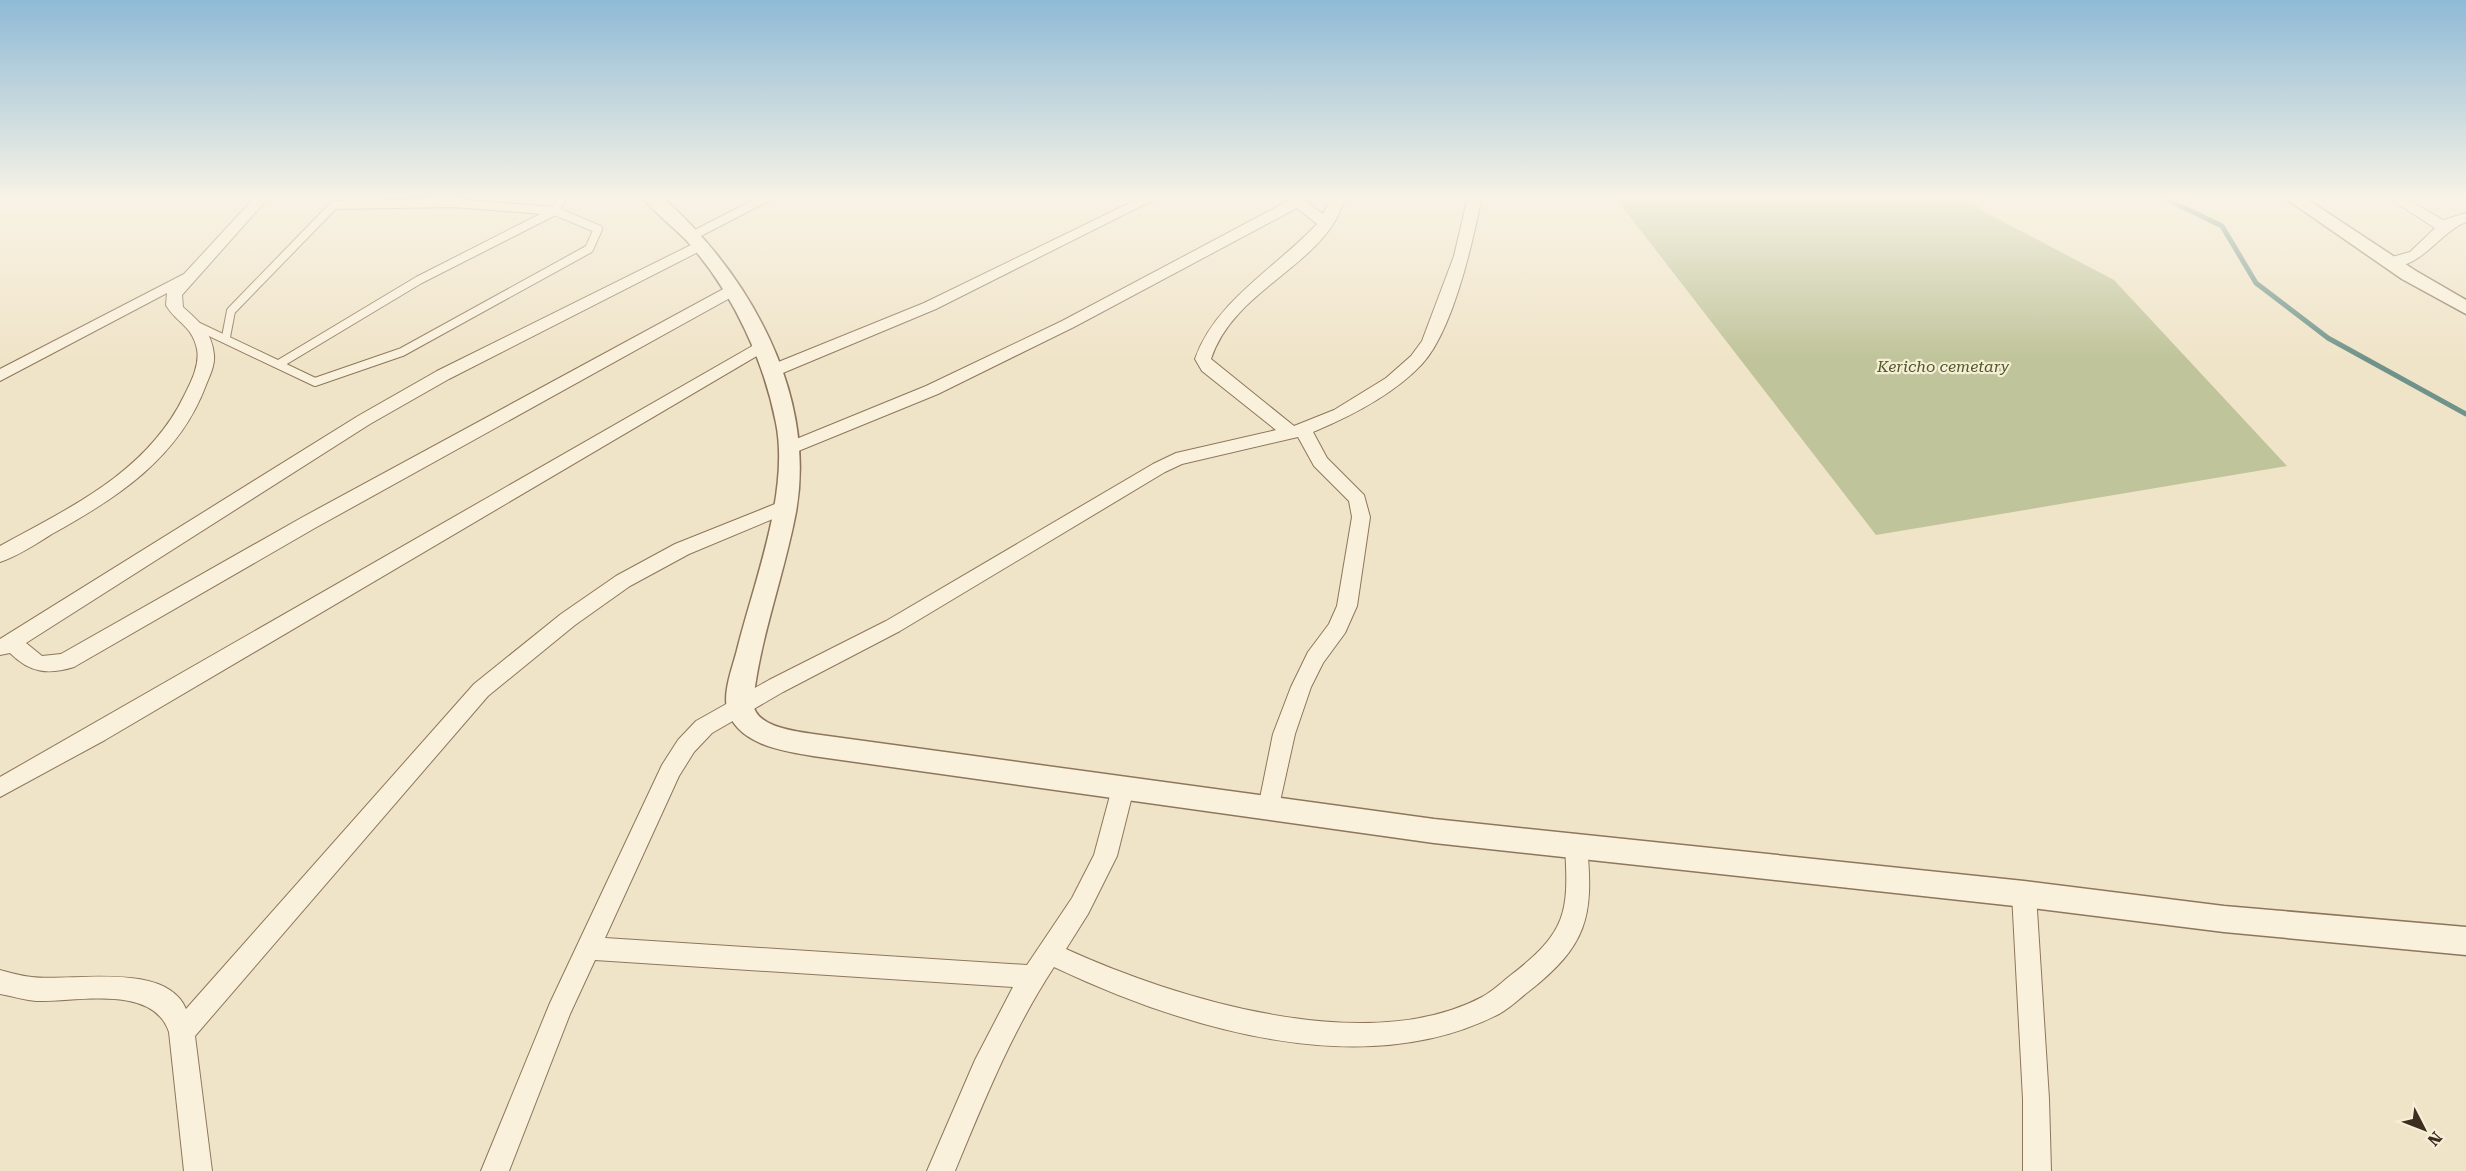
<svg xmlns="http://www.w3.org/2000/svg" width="2466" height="1171" font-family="'Roboto Serif',serif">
  <rect width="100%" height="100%" fill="#f0e4c8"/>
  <path fill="#bfc49a" d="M1614,196h357l8,13 135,71 173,186 -411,69z"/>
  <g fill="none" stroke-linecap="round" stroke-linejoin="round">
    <path stroke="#6f938a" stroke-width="5" d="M2160,196l62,30 34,57 72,55 138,76"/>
    <defs>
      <path id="service" d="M195,325l120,57 87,-30 187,-103 9,-20 -43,-18 -102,-8 -119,2 -103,106 -5,26
        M279,364l140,-84 136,-69 8,-15"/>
      <path id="minor" d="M256,196h14l-88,99 1,12c15,14 29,24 31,48 1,10 -4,20 -8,30 -27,73 -89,113 -154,149 -16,10 -34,22 -52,28v-16c71,-39 147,-74 184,-150 7,-14 16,-31 13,-47 -5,-24 -21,-26 -31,-44l1,-12 -167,88v-12l184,-95z
        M761,196h17l-81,42h-10l-2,-3z
        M1144,196h17l-225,113 -158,66h-12l-2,-4 2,-4 158,-64z
        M1284,196h15l24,18 9,-18h14c-4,10 -8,21 -14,30 -33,48 -101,72 -121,133l83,67 40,-16 52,-32 25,-22 11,-15 32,-85 14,-60h14c-9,45 -29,135 -60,168 -29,31 -71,52 -109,68l14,26 37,37 6,22 -13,89 -12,27 -22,30 -12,24 -16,47 -18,81 -8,3 -8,-3 -3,-7 15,-74 18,-47 17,-35 21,-28 8,-18 15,-89 -3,-16 -35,-35 -16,-29 -116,27 -17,8 -265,159 -117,61 -71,41 -18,19 -15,24 -74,162 422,27 45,-67 22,-43 18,-67 3,-7 8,-2 8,2 3,7 -17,68 -29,58 -22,35c110,50 301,109 416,48 11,-6 20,-15 29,-22 56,-43 58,-63 54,-129l3,-7 8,-3 8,3 3,7c7,71 0,100 -59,146 -9,7 -18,16 -29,22 -136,70 -316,14 -445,-47 -42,64 -70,134 -99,204h-28l48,-111 38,-73 -418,-27 -25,54 -61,157h-28l69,-168 112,-238 16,-25 18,-19 73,-41 117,-59 267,-157 23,-11 100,-23 -74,-59 -7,-12c20,-58 82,-92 122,-135l-20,-16 -223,119 -136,67 -142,58h-12l-3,-4 3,-4 142,-58 136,-65 226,-120z
        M2386,196h16l41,24 23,-7v9c-27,10 -48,52 -81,43l-3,-3 3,-3 25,-7 25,-24z
        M701,240l5,2 3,3 -3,3 -257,131 -79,45 -344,219 16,13 19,-2 240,-136 426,-231h12l2,3 -2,3 -424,235 -241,139c-26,8 -44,6 -64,-14l-10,2v-16l358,-223 79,-45z
        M761,341l8,5 -2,4 -662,390 -105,57v-20z
        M785,500l7,1 2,5 -2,5 -103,43 -59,32 -55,39 -87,71 -293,340 17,135h-28l-15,-139c-16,-48 -92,-30 -133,-31 -12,-1 -24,-5 -36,-7v-24c11,3 21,6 32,7 40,5 134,-16 154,32l288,-325 87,-70 55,-38 59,-32z
        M2024,883l8,4 4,7 13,205 2,72h-28v-72l-11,-205 4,-7z"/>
      <path id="tertiary" d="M642,196h19c87,77 156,196 135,316 -12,64 -36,125 -43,190 1,25 41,29 60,32l621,85 590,62 200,25 242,21v28l-242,-23 -200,-25 -590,-64 -621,-87c-31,-5 -77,-12 -86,-48 -4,-17 6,-42 10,-58 17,-68 53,-159 39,-227 -12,-62 -42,-127 -83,-175 -15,-19 -38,-33 -51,-52z
        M2282,196h20l114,75 50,29v14l-64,-35z"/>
    </defs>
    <use href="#service" stroke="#8d765c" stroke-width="10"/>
    <use href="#minor" stroke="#8d765c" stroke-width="2"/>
    <use href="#tertiary" stroke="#8d765c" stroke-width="3"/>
    <use href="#service" stroke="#faf1dc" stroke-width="8"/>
    <use href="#minor" fill="#faf1dc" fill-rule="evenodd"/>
    <use href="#tertiary" fill="#faf1dc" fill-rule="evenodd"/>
  </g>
  <linearGradient id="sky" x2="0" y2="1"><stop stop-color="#8fbad6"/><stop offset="0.55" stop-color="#f8f3e6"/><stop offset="1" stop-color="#f8f3e6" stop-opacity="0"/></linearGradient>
  <rect width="2466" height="359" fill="url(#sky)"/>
  <g text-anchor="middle" stroke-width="4.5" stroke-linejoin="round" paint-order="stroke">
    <g font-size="16" font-style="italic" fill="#4d5a26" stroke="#f7eed8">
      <text x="1943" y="372">Kericho cemetary</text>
    </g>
  </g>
  <g transform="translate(2424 1129) rotate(132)" stroke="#f7eed8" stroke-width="4.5" paint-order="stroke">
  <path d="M0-4.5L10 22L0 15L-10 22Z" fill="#3d2e20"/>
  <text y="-9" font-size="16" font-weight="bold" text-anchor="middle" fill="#3d2e20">N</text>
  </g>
</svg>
